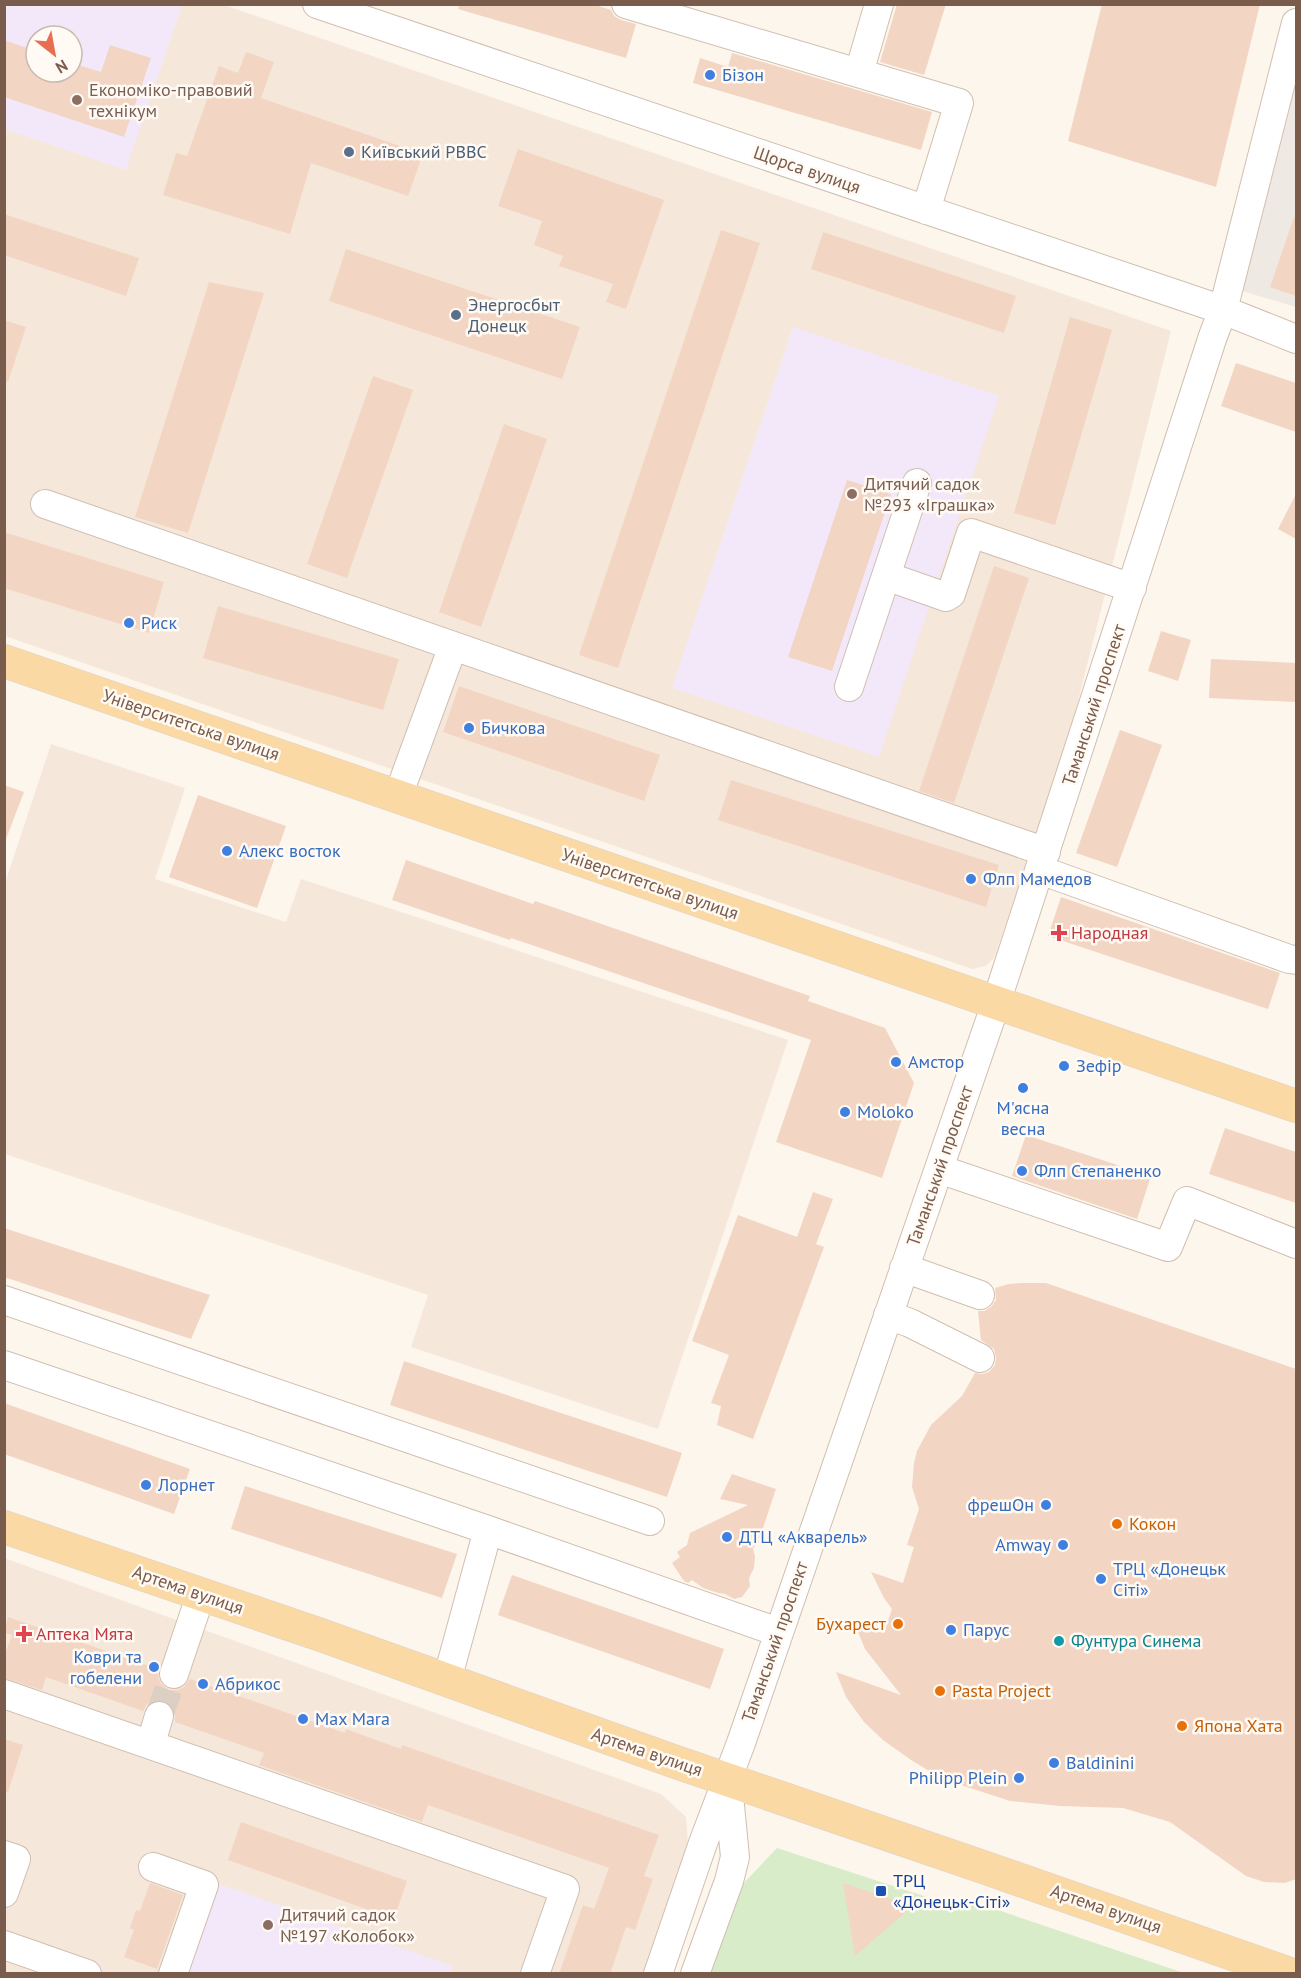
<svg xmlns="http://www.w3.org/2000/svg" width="1301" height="1978" font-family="'PT Sans',sans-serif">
  <rect width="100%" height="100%" fill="#fdf6ec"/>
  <path fill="#f5e8da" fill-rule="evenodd" d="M5,5h219l947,326 -104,414 -73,213 -8,8 -14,3 -967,-333zM36,36h36v36h-36z
    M51,744l134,44 -30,91 131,43 15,-43 487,161 -130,389 -247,-82 17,-52 -423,-141v-271z
    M4,1558l657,236 25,23 2,27 -44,129h-639z"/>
  <path fill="#efe9e4" d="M1296,69v238l-54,-16z"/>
  <path fill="#f3e8fa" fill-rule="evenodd" d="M5,5h177l-56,165 -121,-41zM36,36h36v36h-36z
    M793,327l206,69 -120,361 -207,-69z
    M216,1883l237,83 -3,8h-266z"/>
  <path fill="#d8ecc9" d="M777,1848l159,52 53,7 195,66 -474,1 31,-88z"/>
  <path fill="#f3d5c3" d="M459,4h133l19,6 3,6 7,4 15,4 -10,34 -168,-49z
    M897,4h49l-22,71 -44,-13z
    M1102,4h158l-44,183 -148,-46z
    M4,40l32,11v21h36v-9l29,9 9,-27 41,13 -27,79 -120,-40z
    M246,52l28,10 -13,36 162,56 -15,42 -97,-33 -21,71 -127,-39 13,-42 11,3 32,-90 19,7z
    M732,53l200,59 -11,38 -228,-67 7,-25 28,9z
    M518,149l146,51 -38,109 -20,-7 7,-18 -54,-18 4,-10 -29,-11 8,-24 -44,-15z
    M4,214l135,44 -13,38 -122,-41z
    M1294,217h2v79l-26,-9z
    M721,230l39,13 -142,425 -39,-13z
    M823,232l193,64 -12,37 -193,-64z
    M346,249l234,78 -18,52 -233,-78z
    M209,282l55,11 -76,240 -53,-16z
    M1070,317l42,13 -57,195 -41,-12z
    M4,320l22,7 -18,55 -4,-1z
    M1236,363l60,20v49l-75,-26z
    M373,376l40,14 -66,188 -40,-14z
    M504,424l43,15 -66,188 -42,-15z
    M847,480l44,14 -59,177 -44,-14z
    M1296,494v45l-18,-10z
    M4,532l160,50 -15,51 -145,-45z
    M994,566l35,12 -75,225 -35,-12z
    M218,606l181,53 -16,51 -180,-52z
    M1161,631l30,9 -13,41 -30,-10z
    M1211,659l85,4v39l-87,-4z
    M459,686l201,69 -16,46 -201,-69z
    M1120,730l42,15 -45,122 -41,-14z
    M731,780l268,85 -13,42 -268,-87z
    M4,785l20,7 -18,47h-2z
    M198,795l88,31 -29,82 -88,-31z
    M406,860l127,44 2,-3 275,95 -2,5 77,27 29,55 -32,95 -106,-36 35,-102 -300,-102 -1,2 -118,-40z
    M1061,897l219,76 -12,36 -220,-73z
    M1225,1128l71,24v51l-87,-29z
    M1026,1135l125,41 -14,43 -125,-43z
    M813,1192l20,7 -17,45 8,3 -71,192 -36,-14 4,-19 -10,-3 18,-48 -37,-14 46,-126 59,22z
    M4,1228l206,67 -19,44 -187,-62z
    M1022,1283h24l250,86v510l-11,4 -21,-1 -18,-6 -76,-54 -47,-14 -63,-2 -50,-5 -46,-15 -28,-11 -25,-15 -28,-20 -19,-18 -18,-25 -10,-25 65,23 -36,-46 -11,-27 30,11 8,-24 -8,-11 -13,-26 32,11 11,-36 -7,-2 12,-36 -7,-22 2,-24 3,-12 14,-26 31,-29 13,-23 7,1 7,-2 6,-7 1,-7 -2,-9 -13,-9 -3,-29h6l7,-4 5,-7 -1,-12 14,-4z
    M404,1361l278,92 -15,44 -277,-92z
    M4,1403l186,66 -16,45 -170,-60z
    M732,1474l44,15 -18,54 -5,5 2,9 -1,11 -5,10 1,8 -8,11 -8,2 -9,-5 -7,-1 -15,-5 -11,-8 -4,3 -4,-2 -12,-18 8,-6 -3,-5 10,-7 3,-12 58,-28 -28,-6z
    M245,1486l212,68 -15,44 -211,-69z
    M512,1575l212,74 -14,40 -212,-74z
    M8,1617l150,52v8l3,7 8,6h9l6,-3 6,-8 155,54 1,-4 55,20 1,-4 257,90 -15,41 9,3 -18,51 -9,-3 -16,47h-51l24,-69 11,4 15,-41 -181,-63 -6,17 -163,-57 5,-12 -89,-31v-10l-4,-8 -7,-4h-9l-8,4 -4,7 -97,-34 -4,13 -38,-12v-21l8,-22 -8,-2z
    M4,1739l19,6 -15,47 -4,-1z
    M241,1822l166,59 -13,38 -166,-59z
    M150,1883l33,12 -26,74 -33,-12 10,-27 -4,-2 6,-18 4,1z
    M843,1883l70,23 -58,50z"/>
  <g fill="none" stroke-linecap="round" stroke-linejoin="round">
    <path stroke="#dcd0c4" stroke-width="28" stroke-dasharray="28 14" stroke-linecap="butt" d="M159,1716l15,-42"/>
    <defs>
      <path id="minor" d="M317,4l906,306 73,29
        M626,4l333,99 -33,107
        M859,73l20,-69
        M45,504l1001,348
        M886,576l60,21 5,-3 20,-61 161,55
        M849,687l68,-204
        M398,796l55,-150
        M1040,870l249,89 7,1
        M939,1169l229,78 19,-46 109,43
        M904,1268l76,27
        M4,1300l646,221
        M888,1315l22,8 70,35
        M4,1365l484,165 290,102
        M174,1674l27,-80
        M447,1680l41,-150
        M4,1694l561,195 -30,85
        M151,1743l8,-27
        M4,1855l12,4 -12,34
        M153,1867l51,18 -31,89
        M4,1945l83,29
        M658,1974l45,-131 38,-100 255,-740 217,-667 10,-26 73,-287
        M695,1974l34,-93 6,-24 -7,-72"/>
      <path id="major" d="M4,661l1292,445
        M4,1527l317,108 352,126 313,107 304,106"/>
    </defs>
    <use href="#minor" stroke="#d1beb0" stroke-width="30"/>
    <use href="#major" stroke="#dad1cd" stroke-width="34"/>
    <use href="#minor" stroke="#fff" stroke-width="28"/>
    <use href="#major" stroke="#fbd9a5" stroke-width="33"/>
  </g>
  <g fill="#3f7fe0" stroke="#fffaf3" stroke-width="2">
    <circle cx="710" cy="75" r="6"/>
    <circle cx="129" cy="623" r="6"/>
    <circle cx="469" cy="728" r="6"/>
    <circle cx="227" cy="851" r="6"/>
    <circle cx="971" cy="879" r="6"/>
    <circle cx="896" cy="1062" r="6"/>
    <circle cx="1064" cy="1066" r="6"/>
    <circle cx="1023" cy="1088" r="6"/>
    <circle cx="845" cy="1112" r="6"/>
    <circle cx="1022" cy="1171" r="6"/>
    <circle cx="146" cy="1485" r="6"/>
    <circle cx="1046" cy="1505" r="6"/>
    <circle cx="727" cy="1537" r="6"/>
    <circle cx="1063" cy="1545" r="6"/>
    <circle cx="1101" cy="1579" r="6"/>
    <circle cx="951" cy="1630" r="6"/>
    <circle cx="154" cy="1667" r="6"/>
    <circle cx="203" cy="1684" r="6"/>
    <circle cx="303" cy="1719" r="6"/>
    <circle cx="1054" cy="1763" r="6"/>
    <circle cx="1019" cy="1778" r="6"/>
  </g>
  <g fill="#8d6e63" stroke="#fffaf3" stroke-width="2">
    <circle cx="77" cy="100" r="6"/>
    <circle cx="852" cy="494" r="6"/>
    <circle cx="268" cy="1925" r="6"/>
  </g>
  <g fill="#5c6f8a" stroke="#fffaf3" stroke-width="2">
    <circle cx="349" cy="152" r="6"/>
    <circle cx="456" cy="315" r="6"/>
  </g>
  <g fill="#e0444e" stroke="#fffaf3" stroke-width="2">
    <path d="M1056 924h6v6h6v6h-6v6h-6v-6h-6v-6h6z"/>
    <path d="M21 1625h6v6h6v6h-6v6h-6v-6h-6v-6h6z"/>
  </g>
  <g fill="#e8710a" stroke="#fffaf3" stroke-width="2">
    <circle cx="1117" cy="1524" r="6"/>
    <circle cx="898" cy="1624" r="6"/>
    <circle cx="940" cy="1691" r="6"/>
    <circle cx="1182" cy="1726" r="6"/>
  </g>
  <circle fill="#0f9aa8" stroke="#fffaf3" stroke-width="2" cx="1059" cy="1641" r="6"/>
  <rect fill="#1a4fb4" stroke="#fffaf3" stroke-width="2" x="875" y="1885" width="12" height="12" rx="3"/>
  <g text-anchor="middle" stroke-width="5" stroke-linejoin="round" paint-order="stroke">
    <g font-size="18" fill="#366cbe" stroke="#fffaf3" text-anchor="start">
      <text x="722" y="81">Бізон</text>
      <text x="141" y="629">Риск</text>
      <text x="481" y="734">Бичкова</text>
      <text x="239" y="857">Алекс восток</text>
      <text x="983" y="885">Флп Мамедов</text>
      <text x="908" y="1068">Амстор</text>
      <text x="1076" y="1072">Зефір</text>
      <text x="1023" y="1114" text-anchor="middle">М'ясна<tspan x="1023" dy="21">весна</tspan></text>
      <text x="857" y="1118">Moloko</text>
      <text x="1034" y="1177">Флп Степаненко</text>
      <text x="158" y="1491">Лорнет</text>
      <text x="1034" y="1511" text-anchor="end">фрешОн</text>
      <text x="739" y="1543">ДТЦ «Акварель»</text>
      <text x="1051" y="1551" text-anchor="end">Amway</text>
      <text x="1113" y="1575">ТРЦ «Донецьк<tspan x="1113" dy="21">Сіті»</tspan></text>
      <text x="963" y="1636">Парус</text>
      <text x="142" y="1663" text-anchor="end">Коври та<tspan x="142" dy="21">гобелени</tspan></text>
      <text x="215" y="1690">Абрикос</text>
      <text x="315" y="1725">Max Mara</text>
      <text x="1066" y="1769">Baldinini</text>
      <text x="1007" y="1784" text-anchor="end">Philipp Plein</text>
    </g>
    <g font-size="18" fill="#785e54" stroke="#fffaf3" text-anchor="start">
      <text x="89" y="96">Економіко-правовий<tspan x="89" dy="21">технікум</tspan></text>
      <text x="864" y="490">Дитячий садок<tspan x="864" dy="21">№293 «Іграшка»</tspan></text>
      <text x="280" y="1921">Дитячий садок<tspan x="280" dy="21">№197 «Колобок»</tspan></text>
    </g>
    <g font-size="18" fill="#4e5e75" stroke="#fffaf3" text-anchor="start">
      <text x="361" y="158">Київський РВВС</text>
      <text x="468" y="311">Энергосбыт<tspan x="468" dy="21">Донецк</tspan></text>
    </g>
    <g font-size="18" fill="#7a5c4d" stroke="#fffaf3">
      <text transform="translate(807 170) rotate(19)" y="6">Щорса вулиця</text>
      <text transform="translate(1094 705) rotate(-72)" y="6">Таманський проспект</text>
      <text transform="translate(191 725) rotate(19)" y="6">Університетська вулиця</text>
      <text transform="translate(650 884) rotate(19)" y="6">Університетська вулиця</text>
      <text transform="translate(940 1166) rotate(-71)" y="6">Таманський проспект</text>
      <text transform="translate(188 1590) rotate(19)" y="6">Артема вулиця</text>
      <text transform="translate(775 1642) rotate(-71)" y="6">Таманський проспект</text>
      <text transform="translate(647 1752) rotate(19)" y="6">Артема вулиця</text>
      <text transform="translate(1106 1909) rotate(19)" y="6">Артема вулиця</text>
    </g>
    <g font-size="18" fill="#be3a42" stroke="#fffaf3" text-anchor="start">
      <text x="1071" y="939">Народная</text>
      <text x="36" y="1640">Аптека Мята</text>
    </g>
    <g font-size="18" fill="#c56008" stroke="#fffaf3" text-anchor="start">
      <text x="1129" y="1530">Кокон</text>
      <text x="886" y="1630" text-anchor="end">Бухарест</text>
      <text x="952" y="1697">Pasta Project</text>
      <text x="1194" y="1732">Япона Хата</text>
    </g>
    <g font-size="18" fill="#0d838f" stroke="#fffaf3" text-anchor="start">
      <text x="1071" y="1647">Фунтура Синема</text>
    </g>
    <g font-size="18" fill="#164399" stroke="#fffaf3" text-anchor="start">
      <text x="893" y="1887">ТРЦ<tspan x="893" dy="21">«Донецьк-Сіті»</tspan></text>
    </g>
  </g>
  <rect width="1301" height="1978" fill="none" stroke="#7a5c4d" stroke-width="12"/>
  <g transform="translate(54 54) rotate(149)"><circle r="28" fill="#fffaf3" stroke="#cabbb1" stroke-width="1.5"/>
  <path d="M0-4.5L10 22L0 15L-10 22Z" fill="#e76f51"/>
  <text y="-9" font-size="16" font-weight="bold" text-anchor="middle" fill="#7a5c4d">N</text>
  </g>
</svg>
